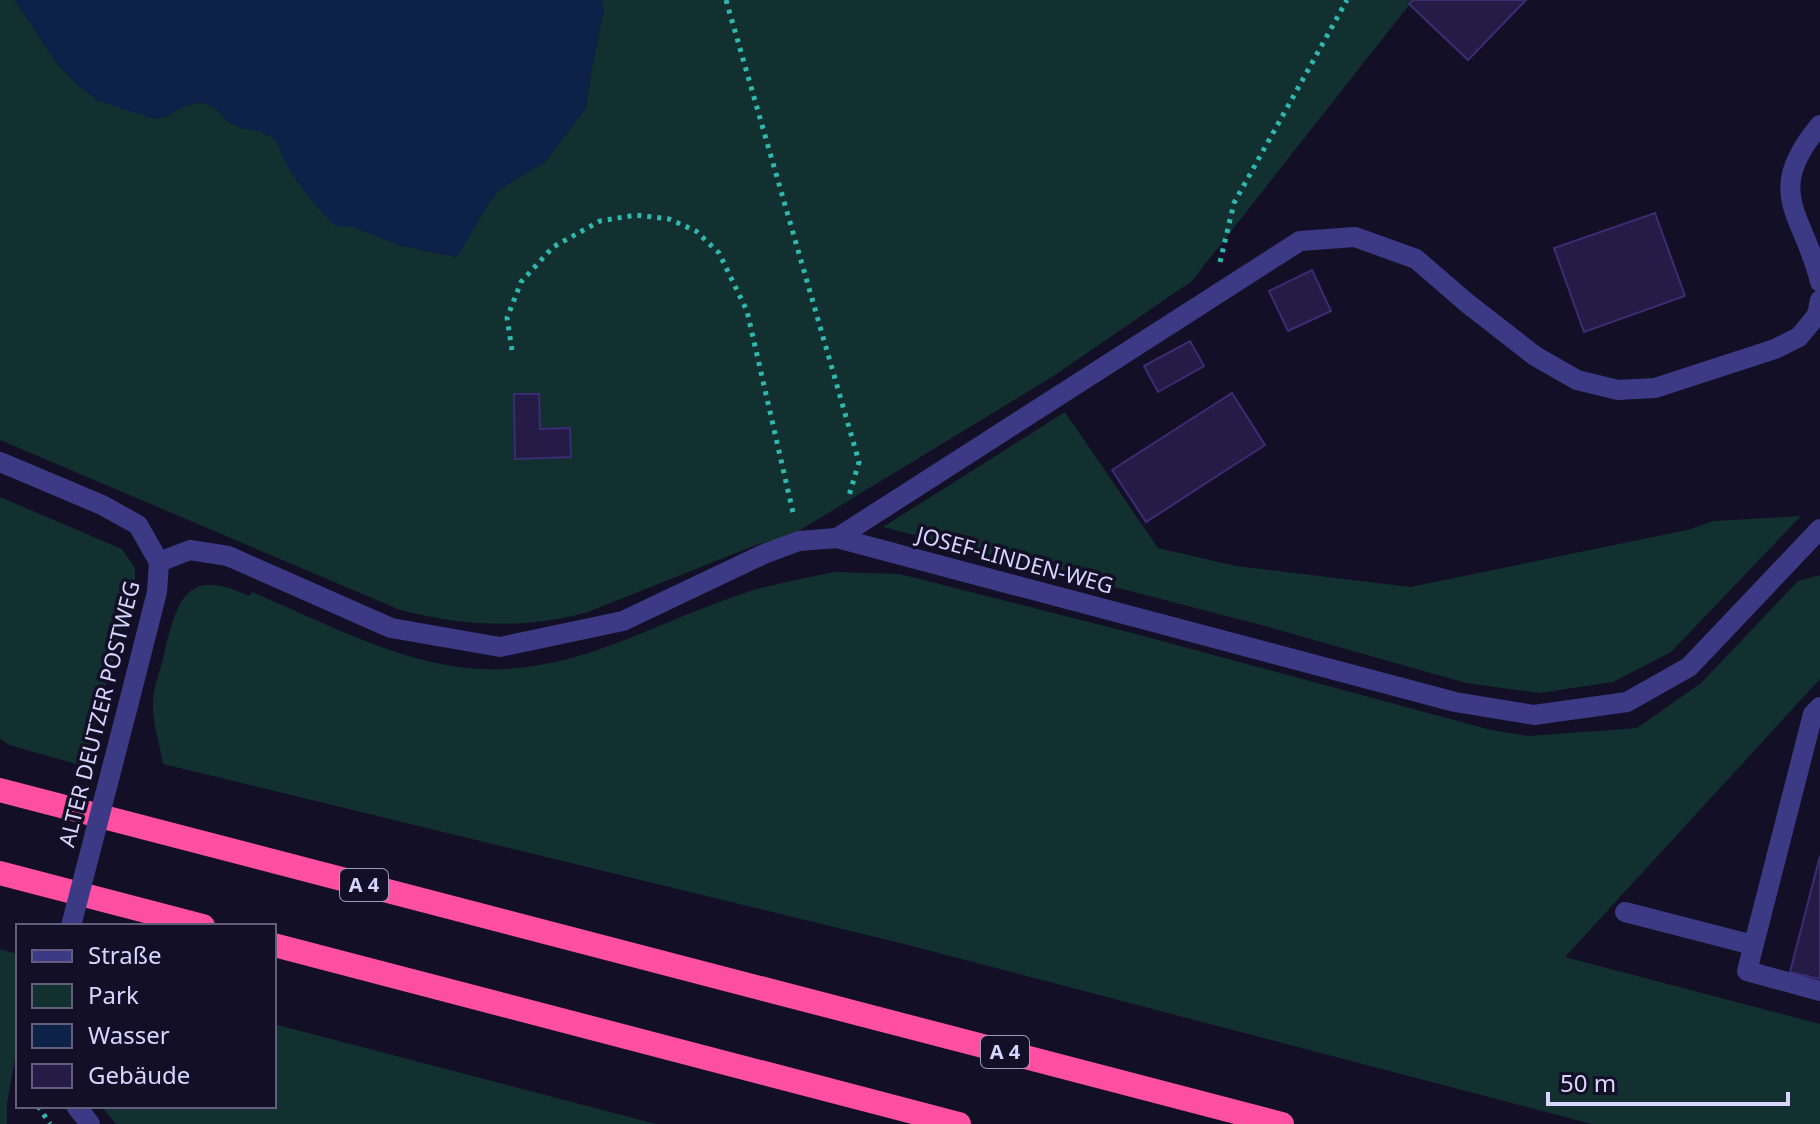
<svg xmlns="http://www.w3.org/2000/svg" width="1820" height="1124" font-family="'Noto Sans',sans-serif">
  <rect width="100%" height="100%" fill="#130f26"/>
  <path fill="#12302f" d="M0,0h15l40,61 24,25 86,31 17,-10 17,-5 17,6 11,13 14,7 19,3 17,9c10,33 34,60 58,85l19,2 45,18 57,12 33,-54 12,-15 44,-26 41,-54 5,-37 13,-62 -3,-9h812l-221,281 -140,96 -260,158 -36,10 -168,67c-64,18 -125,14 -188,-2l-400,-170z
    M1065,412l93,136 78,18 174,21 277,-57 27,-9 87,-5 -130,136 -58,30 -74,11 -73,-10 -201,-57 -382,-99z
    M0,497l122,52 13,19v15l-52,183 -74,-21 -9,-6z
    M834,572l66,2 236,60 355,96 37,6 109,-8 64,-45 97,-102 22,-6v104l-255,278 255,67v100h-228l-688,-180 -741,-180c-3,-19 -11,-42 -10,-61 0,-16 8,-34 11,-49 13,-54 22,-88 85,-58l3,-4c64,27 131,63 200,74 110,17 188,-38 287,-71 31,-11 63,-16 95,-23z
    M0,949l18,5v89l-11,60v21h-7z
    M274,1024l382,100h-540l-15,-18h173z"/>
  <path fill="#0c2248" d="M15,0h586l3,9 -13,62 -5,37 -41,54 -44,26 -12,15 -32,54 -58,-12 -45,-18 -19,-1c-24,-26 -48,-53 -59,-86l-16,-9 -19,-3 -14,-7 -11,-13 -17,-6 -17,5 -17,10 -11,2 -56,-18 -19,-15 -24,-25z"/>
  <path fill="#241b47" stroke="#3b2d73" stroke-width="2" d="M1413,0h113l-58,60 -59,-56z
    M1655,213l30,83 -101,36 -30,-84z
    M1312,270l19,41 -43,20 -19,-40z
    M1190,341l14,25 -46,26 -14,-26z
    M1232,393l33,52 -119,77 -34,-52z
    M514,394h25l1,35 30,-1 1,29 -56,2z
    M1820,856v123l-30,-7z"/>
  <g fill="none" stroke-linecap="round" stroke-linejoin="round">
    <path stroke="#2fb8b0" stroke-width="5" stroke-dasharray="4 6" stroke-linecap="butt" d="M726,0l133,462 -11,37
      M1220,262l14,-59 113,-203
      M512,350l-5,-32 14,-36 32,-35 47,-26 36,-6 33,4 27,12 23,22 28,58 47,206
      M38,1106l12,18"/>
    <path stroke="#3d3a85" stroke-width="20" d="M1820,125c-58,69 -16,88 0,157
      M0,462l102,43 36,20 21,37 -2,30 -28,110
      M837,538l463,-297 55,-4 61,22 51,44 68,53 42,24 41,10 37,-2 120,-39 24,-12 18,-22 3,-15
      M159,562l31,-12 38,6 163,72 109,19 123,-26 141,-67 35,-13 38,-3 618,164 79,13 93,-13 62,-35 131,-138
      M1820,707l-7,7 -66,257 73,20
      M1625,912l128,33
      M76,1106l14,18"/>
    <path stroke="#ff4fa3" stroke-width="24" d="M0,790l1282,334
      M0,873l203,53
      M274,945l685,179"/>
    <path stroke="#3d3a85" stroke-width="20" d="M71,926l58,-224"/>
  </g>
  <g text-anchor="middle" stroke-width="7" stroke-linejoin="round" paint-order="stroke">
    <g fill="#130f26" stroke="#9e99be" stroke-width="2">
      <rect x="340" y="869" width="48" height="32" rx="6"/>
      <rect x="981" y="1036" width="48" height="32" rx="6"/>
    </g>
    <g font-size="20" font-weight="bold" fill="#d9d4ff">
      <text x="364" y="892">A 4</text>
      <text x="1005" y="1059">A 4</text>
    </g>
    <g font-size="22" fill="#d9d4ff" stroke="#130f26">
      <text transform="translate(1015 560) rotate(15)" y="8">JOSEF-LINDEN-WEG</text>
      <text transform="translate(99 714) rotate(-76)" y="8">ALTER DEUTZER POSTWEG</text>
    </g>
  </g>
  <rect x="16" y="924" width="260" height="184" fill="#130f26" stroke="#625e7d" stroke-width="2"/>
  <rect x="32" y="950" width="40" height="12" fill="#3d3a85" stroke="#625e7d" stroke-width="2"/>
  <text x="88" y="964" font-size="24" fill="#d9d4ff">Straße</text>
  <rect x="32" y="984" width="40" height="24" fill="#12302f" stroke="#625e7d" stroke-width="2"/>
  <text x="88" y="1004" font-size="24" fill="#d9d4ff">Park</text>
  <rect x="32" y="1024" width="40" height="24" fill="#0c2248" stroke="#625e7d" stroke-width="2"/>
  <text x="88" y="1044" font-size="24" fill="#d9d4ff">Wasser</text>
  <rect x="32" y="1064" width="40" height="24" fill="#241b47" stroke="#625e7d" stroke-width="2"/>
  <text x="88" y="1084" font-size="24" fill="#d9d4ff">Gebäude</text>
  <path d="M1548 1092v12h240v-12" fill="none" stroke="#d9d4ff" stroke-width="4"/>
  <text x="1560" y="1092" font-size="24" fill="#d9d4ff" stroke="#130f26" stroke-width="6" paint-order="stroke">50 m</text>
</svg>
